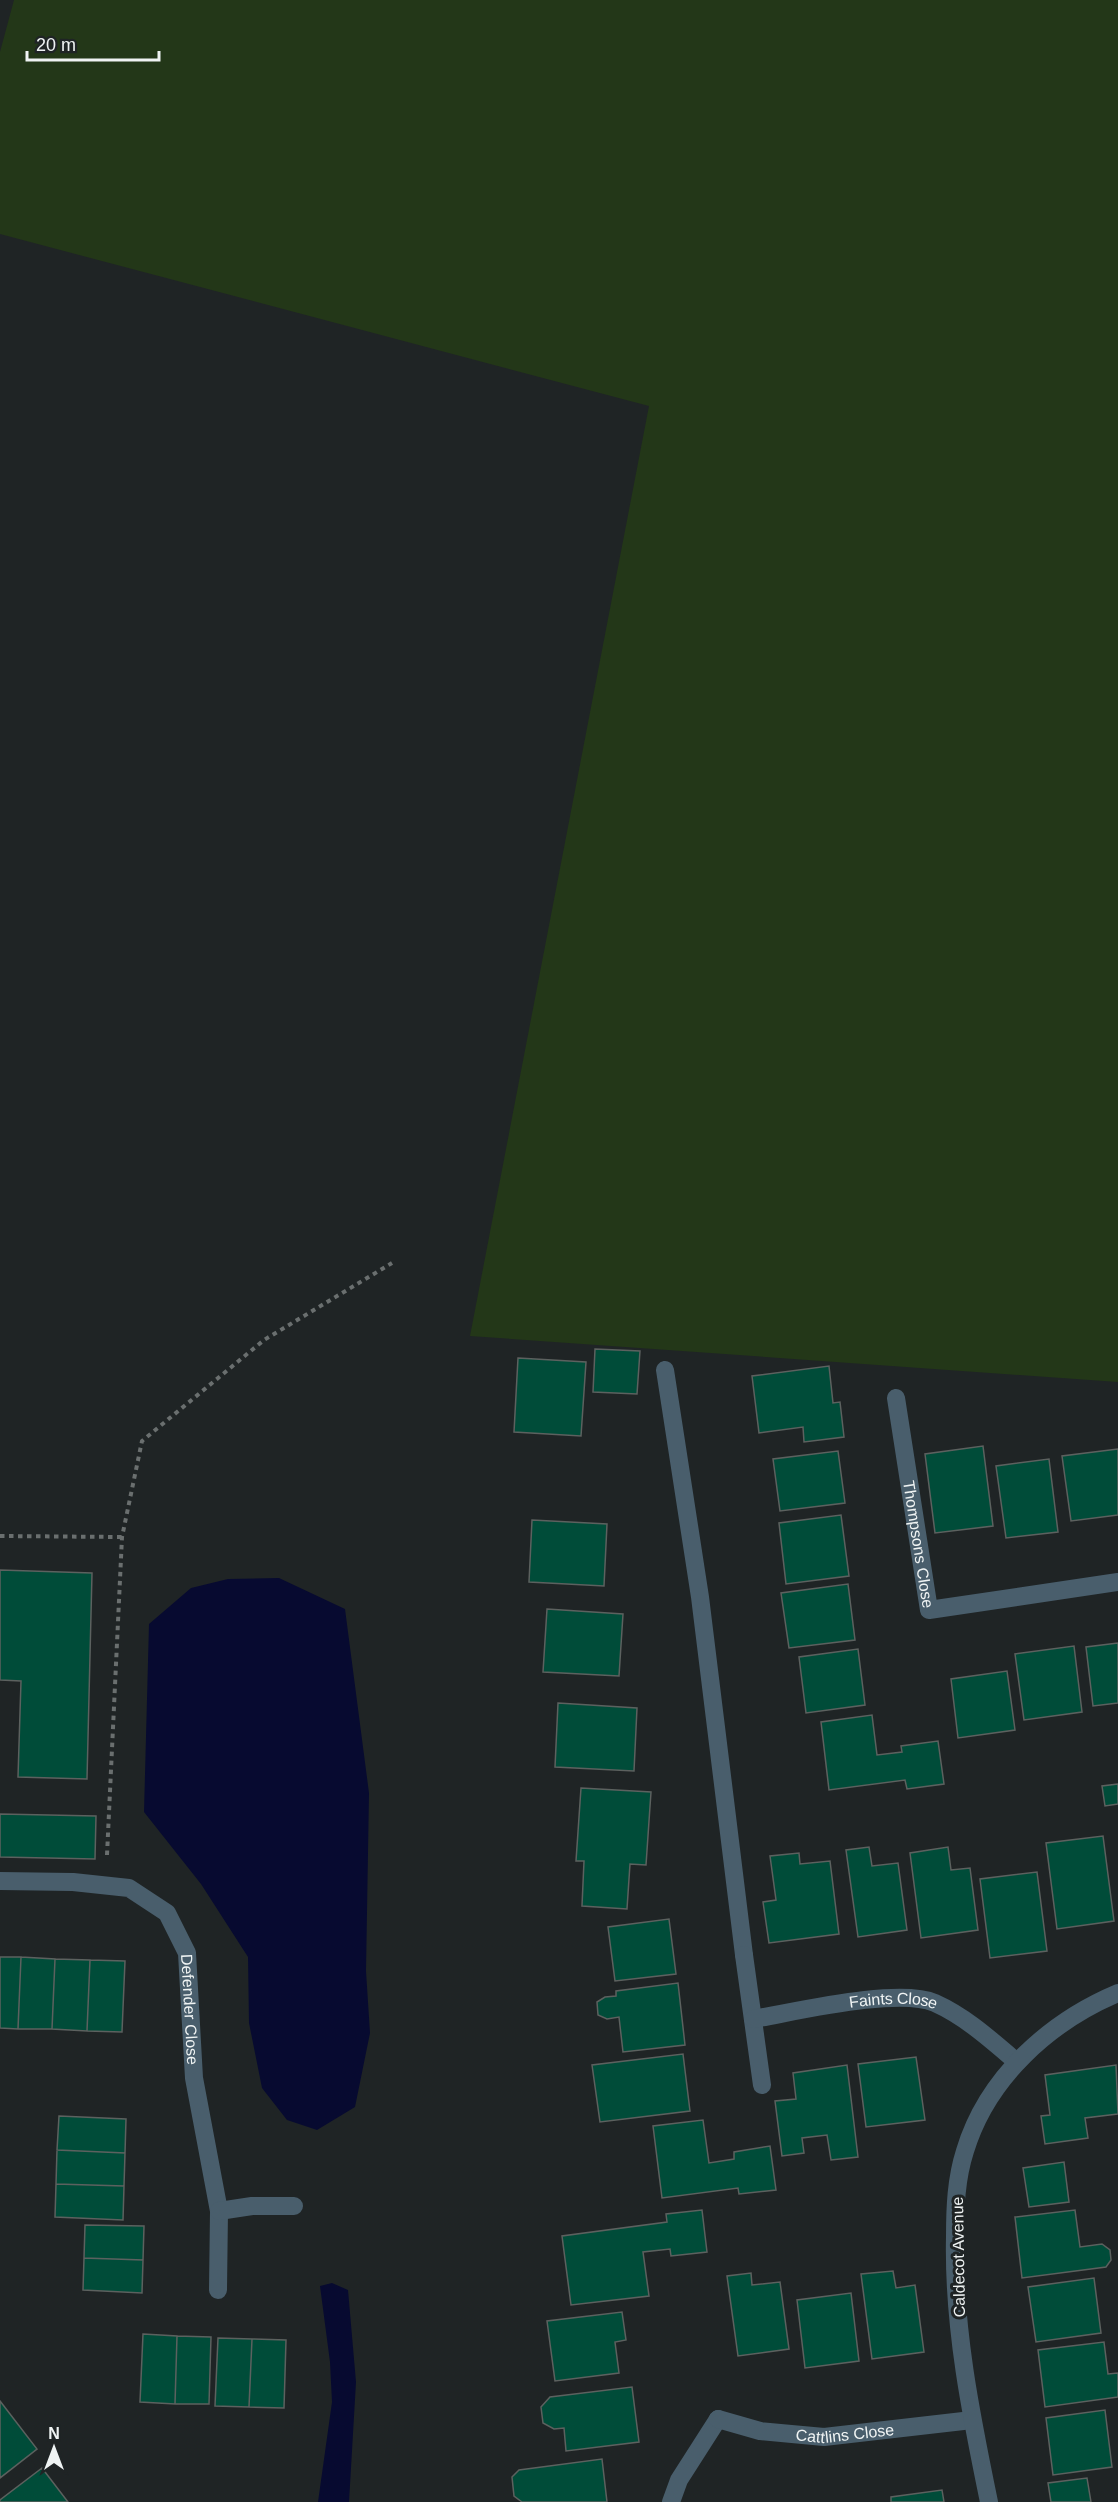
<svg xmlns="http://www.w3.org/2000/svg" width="1118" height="2502" font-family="Arial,sans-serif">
  <rect width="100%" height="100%" fill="#1f2425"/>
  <path fill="#233718" d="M14,0h1104v1382l-648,-46 179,-930 -649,-172v-182z"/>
  <path fill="#070a30" d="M279,1578l66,31 24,184 -3,178 4,62 -15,74 -38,23 -30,-10 -25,-32 -13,-65 -1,-66 -47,-73 -57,-72 5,-188 42,-36 37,-9z
    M332,2283l16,7 8,92 -7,120h-31l14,-100 -2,-40 -10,-76z"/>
  <path fill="#004c39" stroke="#5c615f" stroke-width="1.5" d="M595,1349l45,2 -3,43 -44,-2z
    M518,1358l68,4 -5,74 -67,-4z
    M829,1366l4,37 7,-1 4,35 -40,5 -1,-15 -44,6 -7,-57z
    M983,1446l10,80 -58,7 -10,-79z
    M1118,1449v66l-47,6 -9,-65z
    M838,1451l7,52 -65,8 -7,-52z
    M1049,1459l9,73 -52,6 -10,-72z
    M841,1515l8,61 -63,8 -7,-61z
    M532,1520l75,4 -3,62 -75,-4z
    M0,1570l92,3 -5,206 -69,-2 3,-96 -21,-1z
    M848,1584l7,56 -66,8 -8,-55z
    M547,1609l76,5 -4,62 -76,-4z
    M1118,1643v60l-25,3 -7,-59z
    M1074,1646l8,66 -58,8 -9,-66z
    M858,1649l7,56 -59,8 -7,-56z
    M1007,1671l8,59 -57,8 -7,-59z
    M558,1703l79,5 -3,63 -79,-4z
    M872,1715l5,40 25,-3 -1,-6 37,-5 6,43 -37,5 -2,-9 -76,10 -8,-68z
    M1118,1784v20l-13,2 -3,-20z
    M581,1788l70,4 -5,73 -16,-1 -3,45 -45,-3 2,-45h-8z
    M0,1814l96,2 -1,43 -95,-2z
    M1103,1836l11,85 -57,8 -11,-86z
    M869,1847l3,19 26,-3 9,67 -49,7 -12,-87z
    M948,1847l3,23 19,-2 8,62 -57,8 -11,-85z
    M799,1853l1,11 30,-3 9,73 -70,9 -6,-41 13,-2 -6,-44z
    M1037,1872l10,79 -57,7 -10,-79z
    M669,1919l7,55 -61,7 -7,-54z
    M0,1957h21l-3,72 -18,-1z
    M21,1957l34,2 -3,70h-34z
    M55,1959l35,1 -3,71 -35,-2z
    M90,1960l35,1 -3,71 -35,-1z
    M678,1983l7,62 -62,7 -4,-35 -12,2 -9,-4 -1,-13 8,-5 11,-1v-5z
    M683,2054l7,57 -90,11 -8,-57z
    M916,2057l9,63 -59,7 -8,-63z
    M847,2065l11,92 -27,3 -4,-25 -25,3 2,15 -22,3 -7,-55 21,-2 -3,-26z
    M1116,2065l2,49 -33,4 3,20 -43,6 -4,-28 9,-1 -5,-40z
    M59,2116l67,3 -1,34 -68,-3z
    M703,2120l6,43 25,-4v-7l36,-6 6,44 -37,4 -1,-6 -76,10 -9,-72z
    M57,2150l68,3 -1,33 -68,-2z
    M1064,2162l5,40 -40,5 -6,-39z
    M56,2184l68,2 -1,34 -68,-3z
    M702,2210l5,42 -36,4 -1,-7 -27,3 6,44 -78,9 -9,-69 105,-14 -1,-8z
    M1075,2210l5,37 22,-3 8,6 1,10 -5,7 -84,11 -7,-61z
    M85,2225l59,1 -1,34 -59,-2z
    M84,2258l59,2 -1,33 -59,-3z
    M893,2271l3,17 19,-3 9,67 -52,7 -11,-85z
    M751,2273l1,12 28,-3 9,67 -51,7 -11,-80z
    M1094,2278l7,55 -65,9 -8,-55z
    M851,2293l8,68 -54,7 -8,-68z
    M622,2312l4,28 -11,2 4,31 -64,8 -8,-60z
    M143,2334l34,2 -2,68 -35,-2z
    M177,2336l34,1 -2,67h-34z
    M218,2338l34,1 -3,68 -34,-1z
    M252,2339l34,1 -2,68 -35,-1z
    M1104,2342l4,32 10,-1v24l-73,10 -7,-57z
    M632,2387l7,55 -73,9 -2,-23 -10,1 -11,-6 -2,-16 9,-10z
    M0,2401l37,48 -37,29z
    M1105,2410l7,57 -59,8 -7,-57z
    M602,2459l5,43h-85l-8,-6 -2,-19 7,-7z
    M42,2468l26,34h-68v-2z
    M1087,2478l4,24h-40l-3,-19z
    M942,2490l2,12h-53v-5z"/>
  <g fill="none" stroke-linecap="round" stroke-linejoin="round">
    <path stroke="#6a6f6f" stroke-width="4" stroke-dasharray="4.5 4.5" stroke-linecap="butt" d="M0,1536l122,1
      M107,1855l15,-318 20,-96 122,-101 128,-77"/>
    <path stroke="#495e6c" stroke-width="18" d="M665,1370l35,227 44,358
      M671,2502l8,-22 39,-61"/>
    <g stroke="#495e6c" stroke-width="18">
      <path id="s1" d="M896,1398l33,212 189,-28"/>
      <path id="s2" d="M0,1881l73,1 56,6 38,25 20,40 7,125 25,133 -1,79"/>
      <path d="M744,1955l18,130"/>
      <path id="s3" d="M753,2019c42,-7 145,-32 182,-16 31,14 56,37 82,59"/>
      <path d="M219,2211l33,-5h42"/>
      <path id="s4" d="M718,2419l42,12 64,6 148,-17"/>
      <path d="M989,2502c-18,-87 -36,-176 -34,-265 0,-29 1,-58 10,-86 22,-73 84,-129 153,-158"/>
    </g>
  </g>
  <g text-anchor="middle" stroke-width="6" stroke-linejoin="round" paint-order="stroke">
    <g font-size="16" fill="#eff3f3" stroke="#1f2425">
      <text dy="6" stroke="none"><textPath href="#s1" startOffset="148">Thompsons Close</textPath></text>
      <text dy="6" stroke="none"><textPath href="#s3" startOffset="142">Faints Close</textPath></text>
      <text dy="6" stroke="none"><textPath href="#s2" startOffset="276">Defender Close</textPath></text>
      <text transform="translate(958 2257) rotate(-91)" y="6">Caldecot Avenue</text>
      <text dy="6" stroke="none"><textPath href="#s4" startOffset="129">Cattlins Close</textPath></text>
    </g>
  </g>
  <g transform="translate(54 2448)" stroke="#1f2425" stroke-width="4.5" paint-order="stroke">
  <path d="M0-4.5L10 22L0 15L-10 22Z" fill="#eff3f3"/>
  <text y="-9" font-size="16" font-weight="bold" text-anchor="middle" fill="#eff3f3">N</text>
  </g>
  <path d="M27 51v9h132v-9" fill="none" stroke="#eff3f3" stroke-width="3"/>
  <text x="36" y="51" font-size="18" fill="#eff3f3" stroke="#1f2425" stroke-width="4.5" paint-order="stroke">20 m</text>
</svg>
